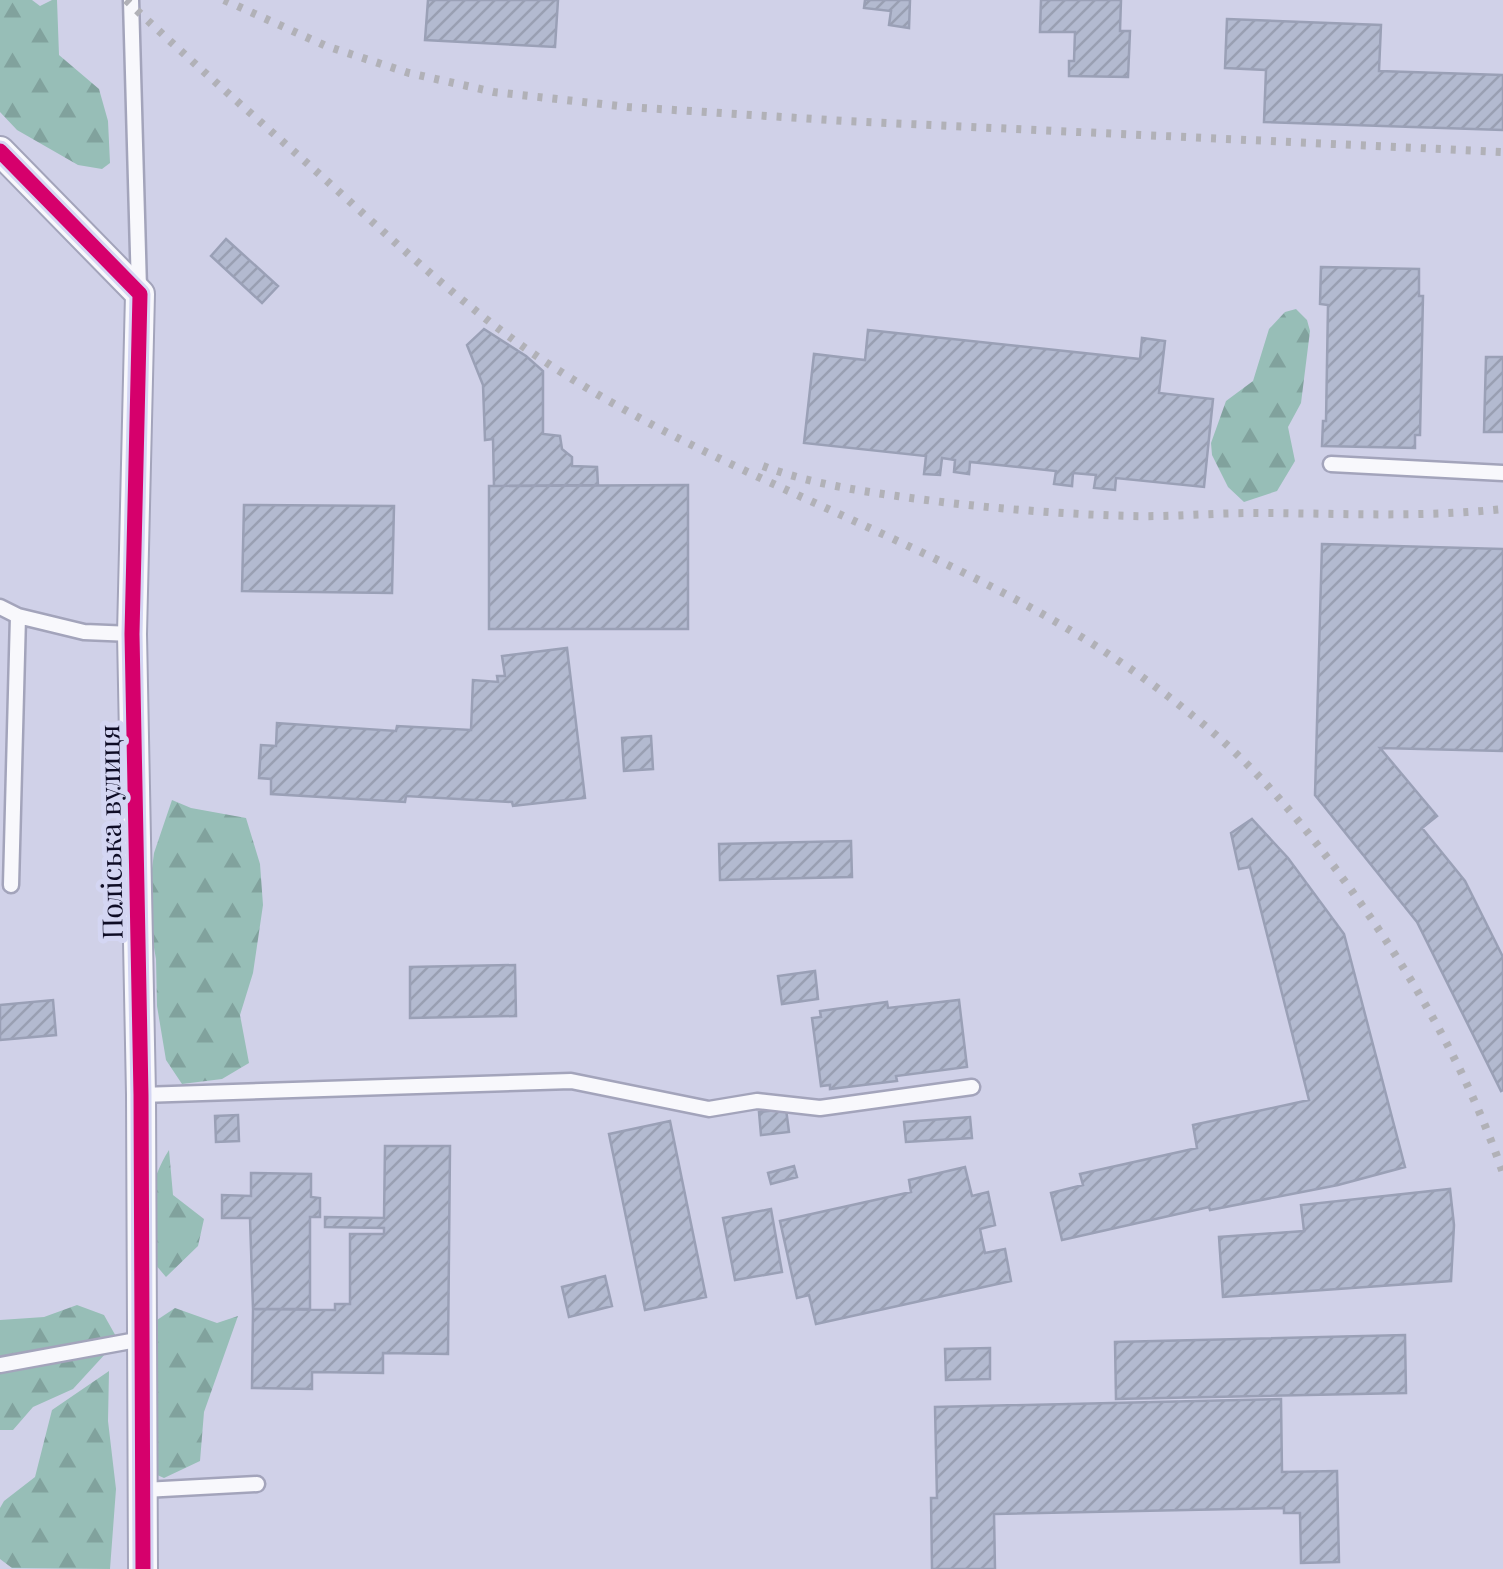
<svg xmlns="http://www.w3.org/2000/svg" width="1503" height="1569" font-family="'Playfair Display',serif">
  <defs>
    <pattern id="forest-firs" width="22" height="20" patternUnits="userSpaceOnUse" patternTransform="scale(2.5)"><rect width="22" height="20" fill="#97beb7"/><path d="M5 1l3.5 6h-7zM16 11l3.5 6h-7z" fill="#81a29d"/></pattern>
    <pattern id="building-hatch" width="6" height="6" patternUnits="userSpaceOnUse" patternTransform="scale(2.5)"><rect width="6" height="6" fill="#b3bad0"/><path d="M-1 1l2-2M0 6l6-6M5 7l2-2" fill="none" stroke="#999fb2"/></pattern>
  </defs>
  <rect width="100%" height="100%" fill="#d0d1e8"/>
  <path fill="url(#forest-firs)" d="M0,0h32l8,6 12,-6h5l2,55 40,34 9,32 2,42 -8,6 -24,-4 -61,-35 -17,-18z
    M1296,309l11,11 3,11 -9,72 -13,24 7,34 -18,30 -33,11 -16,-15 -16,-32 -1,-12 15,-42 27,-20 16,-52 16,-17z
    M172,800l19,8 55,10 14,46 3,41 -10,68 -13,42 9,48 -27,16 -40,5 -16,-24 -9,-54 -1,-47 -9,-51 7,-55z
    M169,1150l4,45 31,24 -6,27 -32,31 -23,-27c3,-36 6,-69 26,-100z
    M77,1305l27,10 14,25 -45,49 -40,18 -20,23h-13v-110l44,-3z
    M175,1308l42,15 21,-7 -34,96 -4,49 -36,17 -25,-11 6,-139z
    M109,1371l-1,50 8,68 -6,80 -98,-1 -12,-9v-51l4,-7 31,-24 17,-67z"/>
  <path fill="url(#building-hatch)" stroke="#9aa0b6" stroke-width="2.5" d="M428,0h130l-3,47 -130,-7z
    M865,0h45l-1,28 -20,-3 2,-14 -27,-3z
    M1041,0h80l-1,31h10l-2,46 -59,-1v-15h5l1,-29h-35z
    M1227,19l154,6 -2,46 124,4v55l-239,-8 2,-52 -41,-2z
    M226,239l52,47 -16,17 -51,-47z
    M1321,267l98,2v27h4l-3,139h-5v13l-93,-2 1,-25h3l2,-116 -8,-1z
    M484,329l42,27 17,15v63l17,2 2,13 10,8v9l25,1 1,18 -104,1 -1,-47 -8,1 -2,-55 -16,-40z
    M868,330l272,29 2,-21 23,3 -6,52 54,6 -9,88 -88,-9 -1,12 -21,-2 2,-13 -23,-2 -1,13 -18,-2 2,-13 -86,-9 -1,12 -15,-2 1,-12 -13,-2 -2,17 -16,-1 2,-18 -122,-13 10,-89 51,6z
    M1486,357h17v75h-19z
    M688,485v144h-199v-143z
    M244,505l150,1 -2,87 -150,-2z
    M1322,544l181,5v202l-123,-3 57,68 -15,12 43,53 38,76v133l-2,1 -84,-169 -102,-127z
    M567,648l18,150 -72,8 -1,-4 -106,-6 -1,6 -134,-8v-15l-12,-1 2,-33 15,1 1,-23 119,8 1,-5 74,4 2,-50 25,2 -1,-6h8l-3,-20z
    M651,736l2,33 -29,2 -2,-33z
    M1252,819l36,39 56,76 61,233 -67,18 -128,25 -1,-3 -147,33 -11,-47 32,-8 -3,-11 117,-26 -4,-23 116,-25 -59,-233 -11,2 -8,-36z
    M851,841l1,36 -132,3 -1,-36z
    M515,965l1,51 -106,2v-51z
    M815,971l3,28 -36,5 -4,-28z
    M53,1000l3,35 -56,5v-35z
    M959,1000l8,67 -71,9 1,5 -67,8v-4l-9,1 -9,-68 9,-1 -1,-6 67,-9 1,6z
    M786,1109l3,23 -28,3 -2,-23z
    M238,1115l1,26 -23,1 -1,-26z
    M970,1117l2,21 -66,4 -2,-20z
    M670,1121l36,176 -61,13 -36,-176z
    M385,1146h65l-2,208 -65,-1v20l-71,-1v17l-60,-1 1,-79 82,1v-6h15v-70h34v-6l-59,-1v-10l59,1z
    M794,1166l3,11 -26,7 -3,-11z
    M965,1167l7,29 16,-4 7,33 -15,4 5,24 20,-4 6,32 -195,43 -7,-29 -12,3 -17,-77 131,-29 -2,-12z
    M251,1173l60,1v23l9,1v19h-10v92h-57l-3,-91h-28v-23l29,1z
    M1450,1189l4,36 -3,56 -228,16 -4,-60 85,-6 -3,-26z
    M771,1209l11,63 -47,8 -12,-62z
    M605,1276l7,30 -43,11 -7,-30z
    M1405,1335l1,58 -290,6 -1,-57z
    M990,1348v31l-44,1 -1,-31z
    M1281,1399l1,73 55,-1 2,91 -38,1 -1,-50h-16v-5l-290,6 1,55h-63l-1,-71h6l-2,-91z"/>
  <g fill="none" stroke-linecap="round" stroke-linejoin="round">
    <defs>
      <path id="lane" d="M131,0l8,289
        M1331,464l172,9
        M0,607l18,9
        M11,885l7,-269 66,16 48,2
        M141,1095l430,-14 138,28 48,-8 63,7 152,-21
        M0,1365l142,-26
        M144,1490l113,-6"/>
      <path id="street" d="M0,151l140,143 -8,340 9,461 2,474"/>
    </defs>
    <use href="#lane" stroke="#a3a4bb" stroke-width="19"/>
    <use href="#street" stroke="#a3a4bb" stroke-width="32"/>
    <use href="#lane" stroke="#f8f8fc" stroke-width="14"/>
    <use href="#street" stroke="#f8f8fc" stroke-width="28"/>
    <path stroke="#b1b1b7" stroke-width="8" stroke-dasharray="5 10" stroke-linecap="butt" d="M126,0c65,62 134,121 201,181 69,62 137,126 214,178 127,85 270,139 407,206 87,42 171,90 245,151 56,44 103,99 145,156 69,93 127,192 165,301
      M224,0l102,46 83,27 85,19 134,15 217,14 658,31
      M763,466c48,18 98,25 148,32 73,10 147,16 220,18 40,1 81,-3 121,-3 84,0 168,5 251,-4"/>
    <defs>
      <path id="cycleway" d="M0,151l140,143 -8,340 9,461 2,474"/>
    </defs>
    <use href="#cycleway" stroke="#d4d6f3" stroke-width="21"/>
    <use href="#cycleway" stroke="#d6006c" stroke-width="15"/>
  </g>
  <g text-anchor="middle" stroke-width="10" stroke-linejoin="round" paint-order="stroke">
    <g font-size="28" fill="#0e0c25" stroke="#d4d6f3">
      <text transform="translate(111 832) rotate(-91)" y="10">Поліська вулиця</text>
    </g>
  </g>
</svg>
